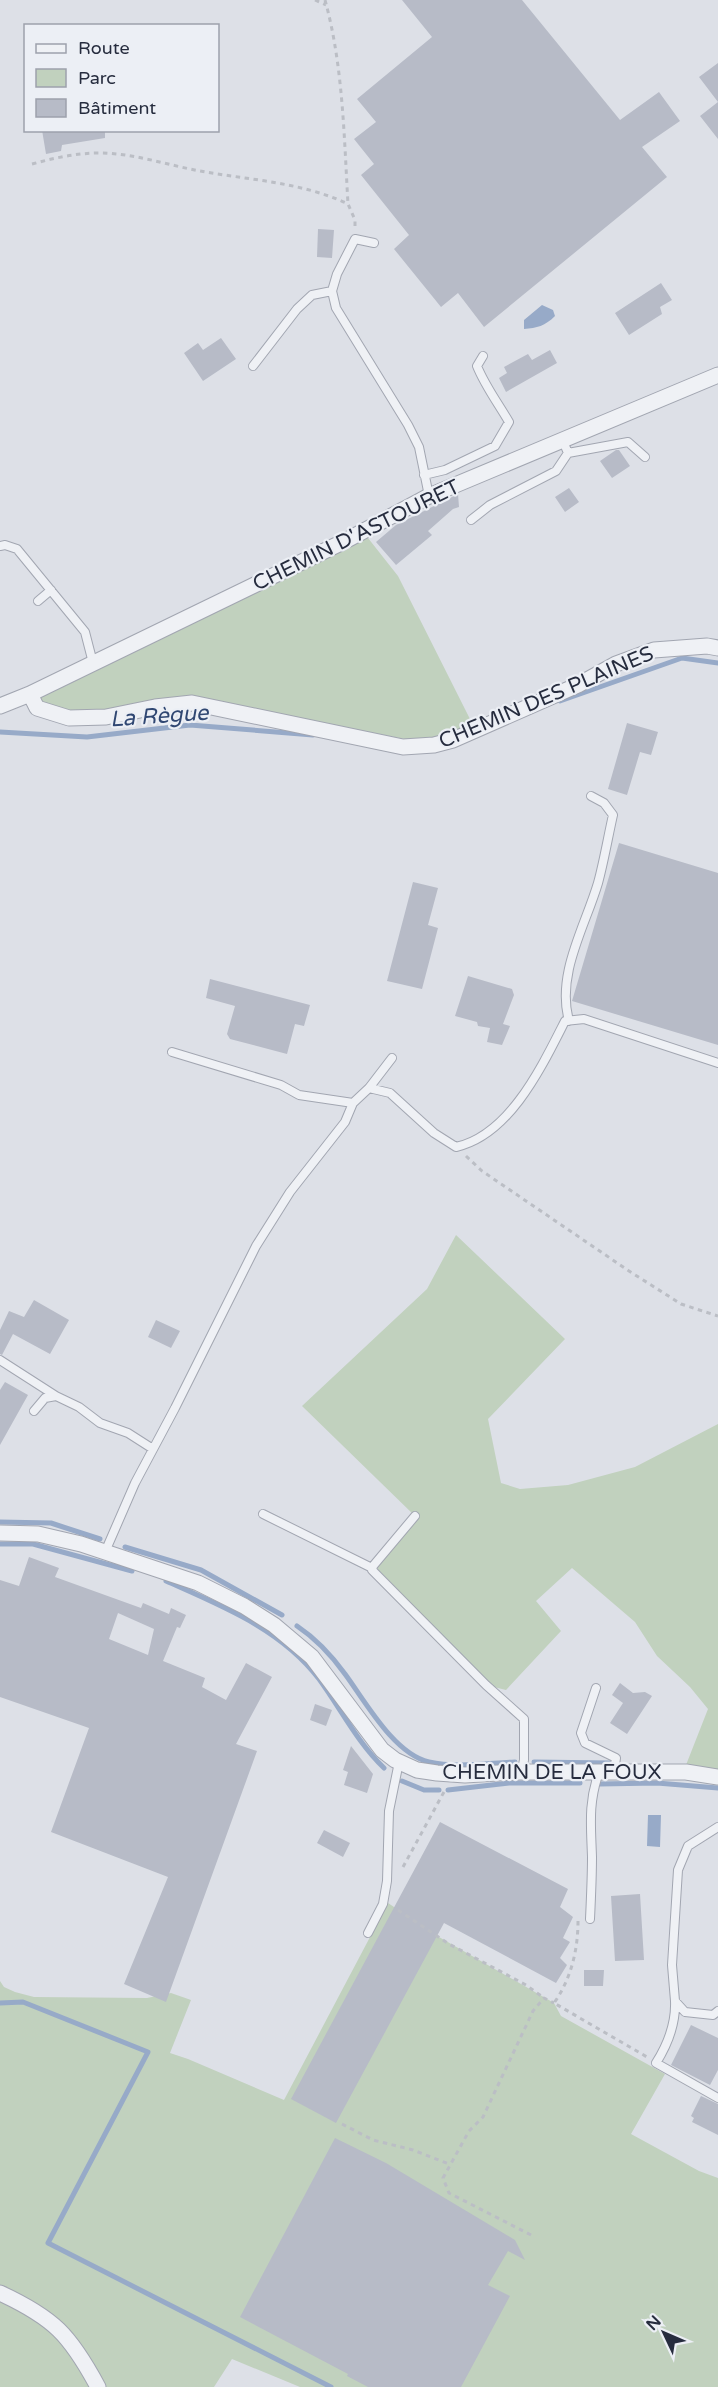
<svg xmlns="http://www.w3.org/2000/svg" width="718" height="2387" font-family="'Varela Round',sans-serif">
  <rect width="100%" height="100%" fill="#dde0e7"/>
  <path fill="#c1d1be" d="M368,538l30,38 75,149 -46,14 -17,1 -221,-43 -82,14 -37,1 -20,-4 -12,-9z
    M456,1235l109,104 -77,80 13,64 19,6 48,-4 67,-18 83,-43v346l-32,-5 22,-56 -18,-22 -33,-31 -22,-34 -63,-54 -36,33 25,30 -55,59 -20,-5 -114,-115 43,-54 -113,-110 125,-117z
    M388,1903l51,34 115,66 7,13 104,58 -34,60 68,37 19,7v209h-418l-68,-28 -18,28h-214v-406l4,6 11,5 19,5 113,1 24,-5 20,7 -21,53 18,6 96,41z"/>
  <path fill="#97aac8" d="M542,305l11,5 2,6c-10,10 -18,12 -31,13v-9z
    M648,1815h13l-1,32 -13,-1z"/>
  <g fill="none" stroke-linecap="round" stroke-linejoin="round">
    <path stroke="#97aac8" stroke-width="5" d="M560,701l122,-43 36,5
      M0,732l87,5 103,-12 123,10
      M0,1522l51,1 49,16
      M0,1544h33l99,27
      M125,1547l76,23 81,45
      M166,1581c56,25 115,48 153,98 22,30 38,63 65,89
      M297,1626c18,12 35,30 48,48 20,27 49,80 84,88 27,6 59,1 86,0
      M534,1762l76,1
      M402,1781l22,9h15
      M599,1784l58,-1 61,5
      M448,1790l61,-7h71
      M0,2003l23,-1 125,50 -100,191 283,144"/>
  </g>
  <path fill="#b7bbc7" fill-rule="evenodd" d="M402,0h120l98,120 39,-28 21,29 -38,26 25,30 -183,150 -26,-34 -17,14 -47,-58 15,-14 -48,-60 13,-11 -20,-25 22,-17 -19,-23 75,-62z
    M718,63v39l-19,-25z
    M718,102v37l-18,-23z
    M42,130h63v8l-43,7 -1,6 -15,3z
    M318,229l16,1 -2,28 -15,-1z
    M661,283l11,17 -12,7 2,7 -33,21 -14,-22z
    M221,338l15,21 -33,22 -19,-28 14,-10 5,7z
    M550,350l7,13 -51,29 -7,-14 8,-5 -3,-6 24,-13 4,6z
    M616,450h3l11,16 -18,12 -12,-17z
    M569,488l10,14 -14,10 -10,-15z
    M458,494l1,13 -6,2 -25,22 4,4 -36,30 -20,-23 20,-17z
    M627,723l31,9 -7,23 -11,-3 -13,43 -19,-6z
    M619,843l99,30v172l-146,-44z
    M413,882l25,6 -10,37 10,3 -16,61 -35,-8z
    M468,976l44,13 2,6 -11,29 7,2 -8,19 -15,-3 3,-14 -12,-2 -1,-4 -22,-6z
    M210,979l100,26 -6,21 -9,-2 -8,30 -57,-15 -3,-5 8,-28 -29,-8z
    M34,1300l35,20 -19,34 -37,-20 -11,21 -2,-1v-24l9,-19 15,6z
    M156,1320l24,11 -9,17 -23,-11z
    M5,1382l23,13 -28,50v-55z
    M29,1557l30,11 -4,9 86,31 2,-5 26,11 2,-6 15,7 -6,13 -3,-1 -14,34 42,17 -3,9 24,13 20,-37 26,14 -36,67 21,7 -91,251 -42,-18 44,-107 -117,-45 38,-104 -89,-31v-117l19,6zM118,1613l36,16 -6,26 -39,-16z
    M620,1683l13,10 12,-1 7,4 -25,38 -17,-11 13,-20 -11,-8z
    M315,1704l17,6 -6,16 -16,-6z
    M351,1746l22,28 -6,19 -23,-8 4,-13 -5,-2z
    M440,1822l128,67 -8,18 13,10 -10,21 7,4 -10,16 7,7 -11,18 -112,-60 -108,200 -45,-24z
    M324,1830l26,13 -7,14 -26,-14z
    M640,1894l4,66 -29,1 -4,-65z
    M584,1970h20l-1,16h-19z
    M691,2025l27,13v32l-8,15 -39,-20z
    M701,2096l17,8v31l-26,-13 2,-4 -3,-2z
    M335,2138l51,25 129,77 10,20 -17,-9 -20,34 22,11 -49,91h-93l-21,-11 1,-2 -108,-57z"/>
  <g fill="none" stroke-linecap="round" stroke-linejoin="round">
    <defs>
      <path id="service" d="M332,291l5,-17 18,-35 19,4
        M253,366l44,-57 15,-14 20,-4 4,17 72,117 11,22 10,49
        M568,453l60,-11 17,15
        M424,475l21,-5 50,-24 14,-24c-11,-19 -24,-36 -32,-56l6,-10
        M471,520l19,-15 66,-34 12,-18 -5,-12
        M0,546l5,-1 12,4 68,83 8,31
        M38,601l13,-11
        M569,1021c-13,-47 16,-94 29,-138 6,-22 10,-46 15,-68l-9,-12 -13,-7
        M172,1052l109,33 18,10 54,8
        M369,1088l21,5 44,40 22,14c54,-12 86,-81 109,-126l19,-2 134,44
        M0,1360l56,36
        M34,1411l11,-13 11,-2 23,11 21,16 28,10 25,16
        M263,1514l109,54
        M415,1516l-42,50 -1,4 114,115 38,34v41l-3,13
        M105,1552l30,-69 40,-75 81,-162 34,-54 55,-70 8,-19 16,-15 23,-30
        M596,1688l-15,45 4,10 31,15 -2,14
        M718,1827l-30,19 -10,24 -6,95 3,36 10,11 28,3 5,-4
        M590,1919c1,-21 2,-42 2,-62 -1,-32 -4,-54 7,-85
        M368,1933l15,-29 4,-23 2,-70 10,-49
        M675,2001c1,23 -7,43 -19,62l62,35"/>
      <path id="minor" d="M30,694l7,14 32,10 37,-1 49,-10 37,-4 211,44 31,-2 19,-5 125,-55 38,-21 38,-14 53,-4 11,2
        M0,706l30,-12 315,-153 84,-45 289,-121
        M0,1533l38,1 43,10 117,39 46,23 30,19 38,32 70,93 13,10 22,10 20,3 28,2 51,-3h170l32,5
        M0,2293c54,25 70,42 98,94"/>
    </defs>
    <use href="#service" stroke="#a2a6b1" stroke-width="10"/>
    <use href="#minor" stroke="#a2a6b1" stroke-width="17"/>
    <path stroke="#bbbec5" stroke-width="3" stroke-dasharray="4.5 4.5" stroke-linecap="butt" d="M315,0l11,5
      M325,0c18,65 19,136 23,204
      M32,164c22,-6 44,-11 68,-11 33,0 67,12 100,18 49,9 102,11 148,33l7,16v9
      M466,1156l16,15 147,100 52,33 37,12
      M403,1867l42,-77
      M398,1910l51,34 77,41 18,13
      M578,1921c0,29 -7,58 -24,82l93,54
      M342,2124l31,16 40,10 36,14
      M531,2235l-82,-42 -6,-15 26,-47 14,-14 50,-106 11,-13 10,5"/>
    <use href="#service" stroke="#eff1f5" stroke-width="8"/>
    <use href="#minor" stroke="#eff1f5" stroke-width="15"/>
  </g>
  <g text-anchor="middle" stroke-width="4.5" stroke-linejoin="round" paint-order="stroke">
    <g font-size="21" fill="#262c3e" stroke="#eceff5">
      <text transform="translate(356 535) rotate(-26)" y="7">CHEMIN D'ASTOURET</text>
      <text transform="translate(546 697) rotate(-23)" y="7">CHEMIN DES PLAINES</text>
      <text x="552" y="1779">CHEMIN DE LA FOUX</text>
    </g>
    <g font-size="22" font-style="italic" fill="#304772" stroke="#eceff5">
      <text transform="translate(159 715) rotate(-4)" y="8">La Règue</text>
    </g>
  </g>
  <rect x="24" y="24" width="195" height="108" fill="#eceff5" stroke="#9da1ac" stroke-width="1.5"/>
  <rect x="36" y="44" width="30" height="9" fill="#eff1f5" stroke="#9da1ac" stroke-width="1.5"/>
  <text x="78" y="54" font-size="18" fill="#262c3e">Route</text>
  <rect x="36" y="69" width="30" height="18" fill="#c1d1be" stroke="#9da1ac" stroke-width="1.5"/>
  <text x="78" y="84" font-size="18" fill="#262c3e">Parc</text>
  <rect x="36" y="99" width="30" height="18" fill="#b7bbc7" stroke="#9da1ac" stroke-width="1.5"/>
  <text x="78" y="114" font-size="18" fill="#262c3e">Bâtiment</text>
  <g transform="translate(664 2333) rotate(314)" stroke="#eceff5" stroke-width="4.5" paint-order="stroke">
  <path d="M0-4.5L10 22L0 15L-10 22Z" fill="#262c3e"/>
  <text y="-9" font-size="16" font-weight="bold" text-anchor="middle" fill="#262c3e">N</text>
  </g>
</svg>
